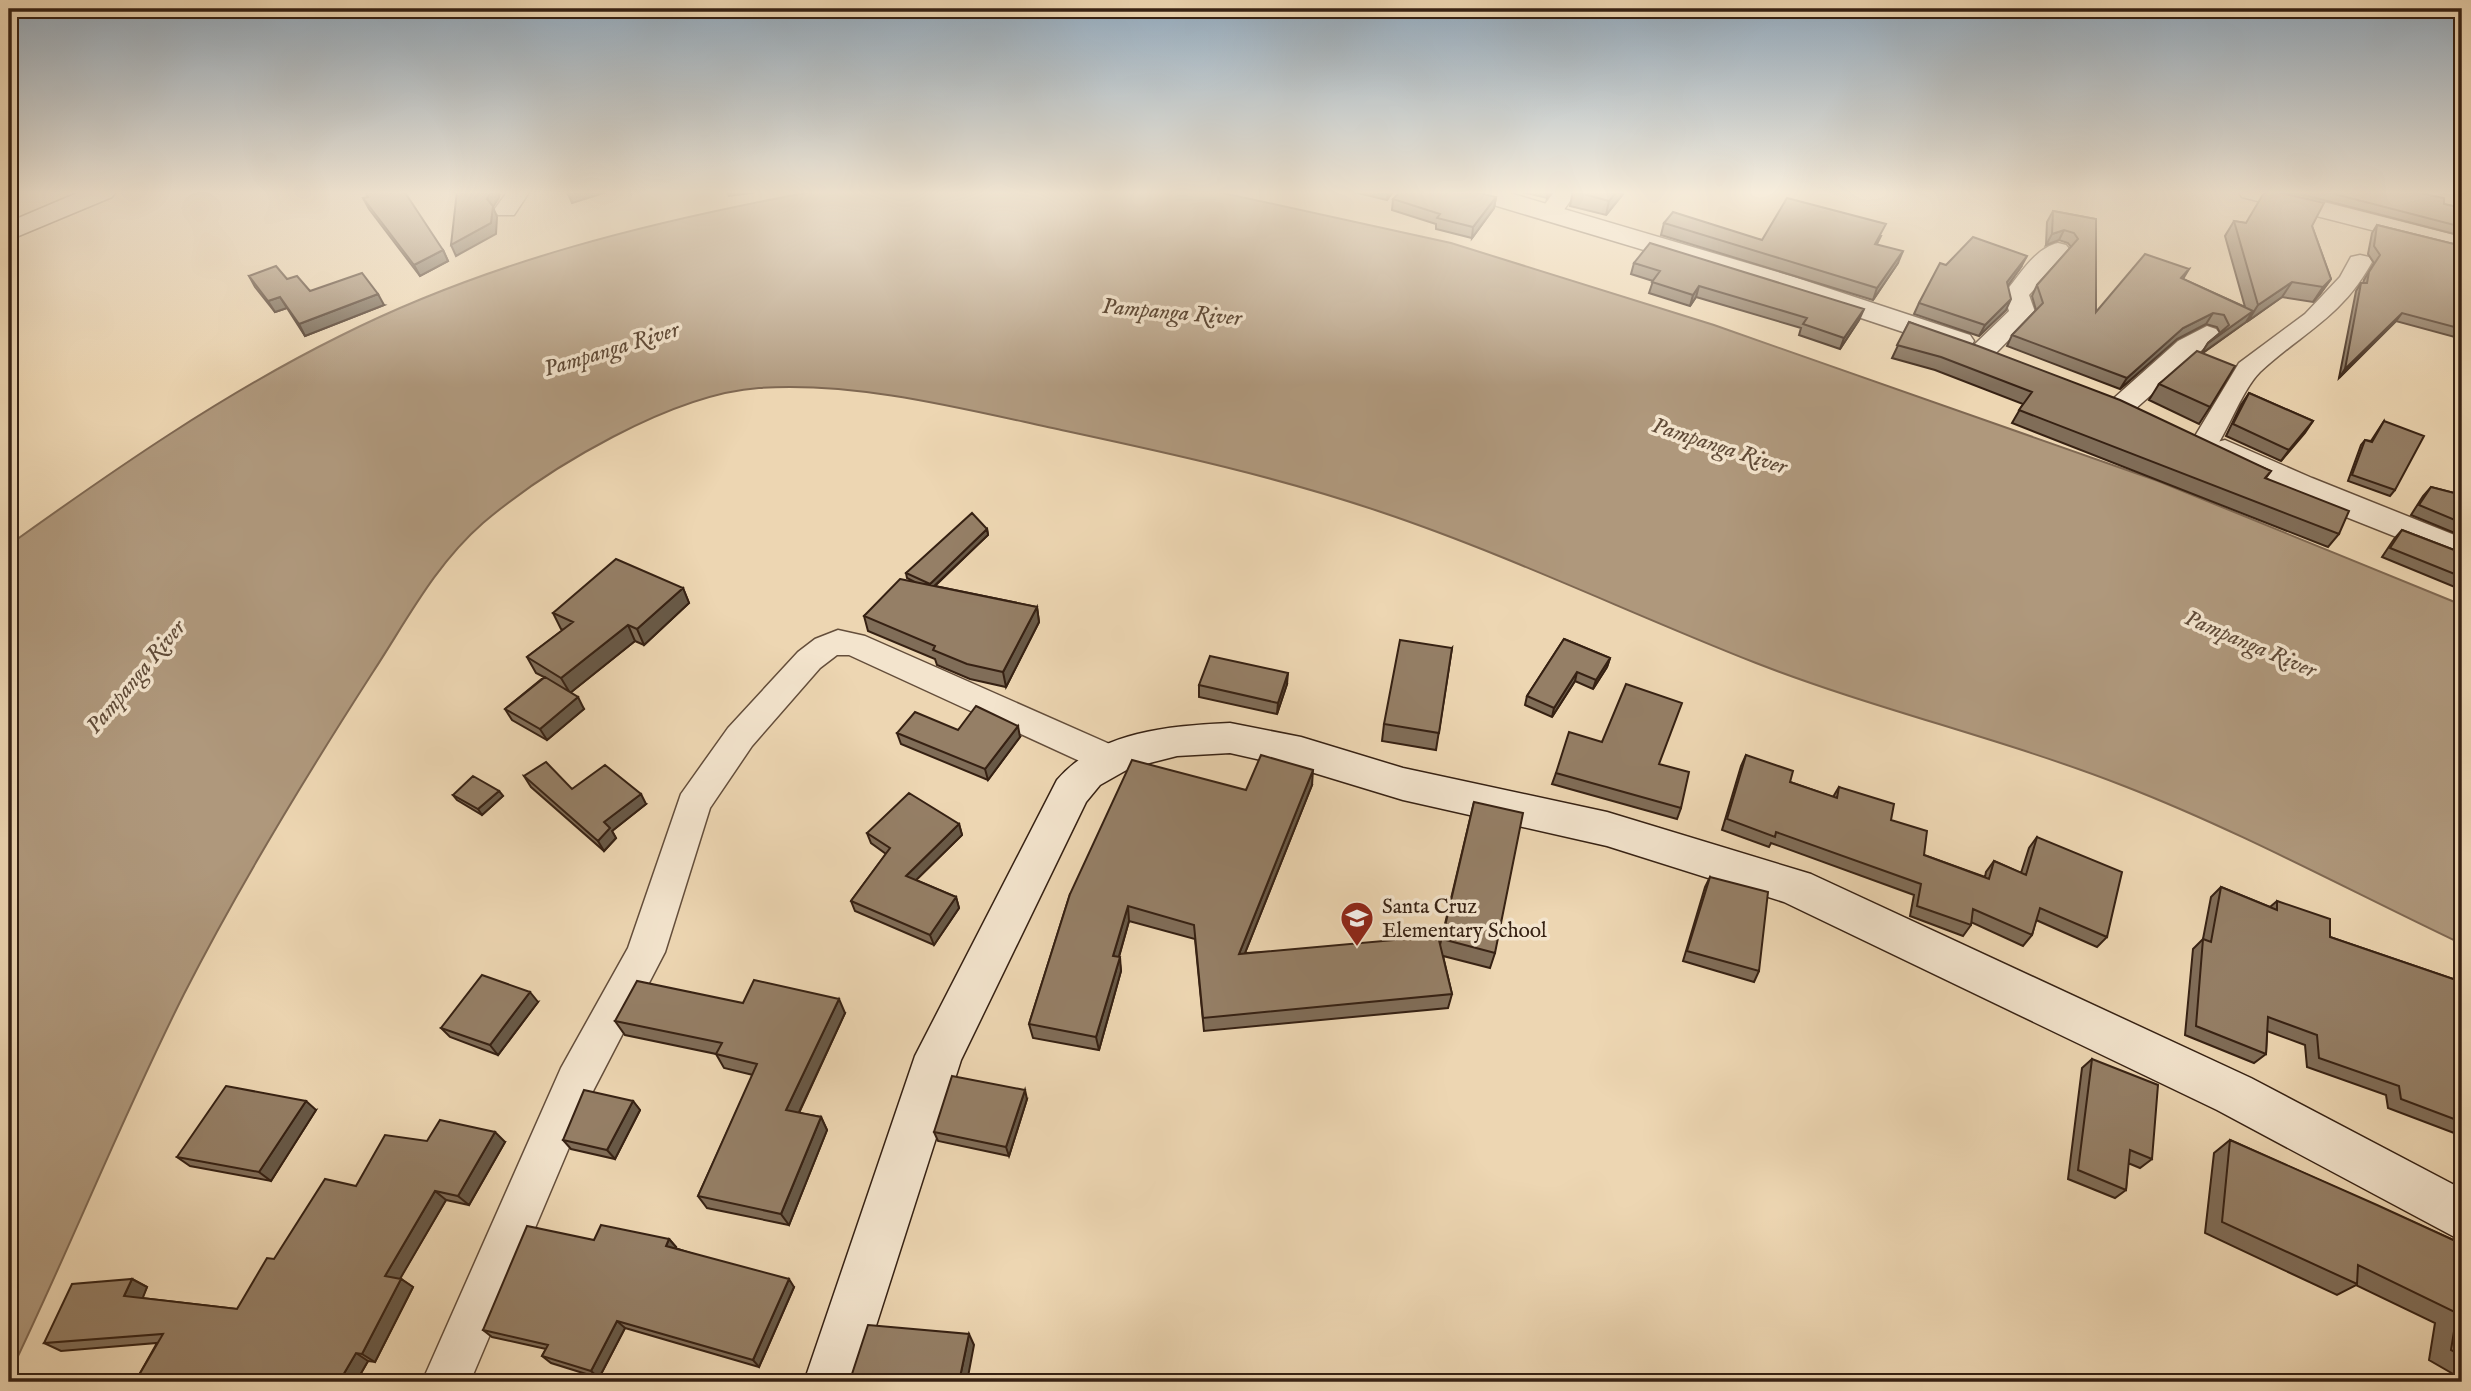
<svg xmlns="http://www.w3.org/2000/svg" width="2471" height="1391" font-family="'IM FELL English',serif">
  <rect width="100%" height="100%" fill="#edd6b2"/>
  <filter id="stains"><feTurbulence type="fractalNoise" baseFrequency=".00286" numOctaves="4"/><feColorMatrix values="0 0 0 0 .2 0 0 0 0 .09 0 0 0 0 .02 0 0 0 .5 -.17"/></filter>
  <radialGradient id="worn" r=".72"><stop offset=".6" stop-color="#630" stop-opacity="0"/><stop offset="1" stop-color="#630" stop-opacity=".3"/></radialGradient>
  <path fill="#af987c" stroke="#7f6852" stroke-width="2" d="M816,191h398l237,52 263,82 444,156 304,124v339c-112,-53 -222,-113 -338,-158 -120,-47 -247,-76 -368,-123 -125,-49 -247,-108 -375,-151 -103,-35 -208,-58 -315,-81 -98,-21 -207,-50 -307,-43 -87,6 -210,79 -276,135 -48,42 -76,97 -110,149 -67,104 -133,212 -189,322 -63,125 -114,255 -175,381v-830c106,-76 214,-151 331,-209 149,-75 313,-115 476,-145z"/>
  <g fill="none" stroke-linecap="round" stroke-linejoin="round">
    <defs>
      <path id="minor" d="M508,191h22l-16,24h-16l-4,-5z
        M1555,191h22l-18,26h-16l-4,-5z
        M2058,243l8,2 4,5 -41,45 6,17 -4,5 -38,39h-18l-4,-6 4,-6 34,-33 -5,-16 3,-5c14,-17 29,-42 51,-47z
        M2360,255l9,2 3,5c-31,56 -69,70 -112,110 -17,17 -30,54 -44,75l-10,3 -10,-3 -4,-6 47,-78 66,-49 35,-37 11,-20z
        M2207,326l9,3 4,5 -86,76h-20l-4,-6 4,-6 64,-57z
        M838,630l27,6 256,113 5,10 -5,10 -12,4 -12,-4 -248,-114h-12l-17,13 -68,78 -42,62 -45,144 -73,141 -122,289h-48l139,-314 67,-120 53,-154 47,-66 70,-76 17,-13z"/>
      <path id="tertiary" d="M82,191h34l-4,6 -103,43v-18z
        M1463,191h40l291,86 176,58 4,6 -4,6 -11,3 -11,-3 -174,-58 -307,-92z
        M2238,191h42l182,46v16l-220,-56z
        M2225,440l87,38 150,60v25l-174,-69 -75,-37 -4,-7 4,-7z"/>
      <path id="secondary" d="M1230,723l71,14 102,31 204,44 204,62 440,204 211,111v52l-245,-131 -433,-208 -177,-56 -204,-46 -102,-31 -71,-16 -53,3 -47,12 -30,17 -14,17 -125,258 -103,322h-54l111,-326 142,-276c42,-49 112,-54 173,-57z"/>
    </defs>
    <use href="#minor" stroke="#644e3b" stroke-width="3"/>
    <use href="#tertiary" stroke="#644e3b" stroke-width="3"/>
    <use href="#secondary" stroke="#362113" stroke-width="3"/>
    <use href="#minor" fill="#f3e4cd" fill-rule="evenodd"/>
    <use href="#tertiary" fill="#f3e4cd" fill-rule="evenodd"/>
    <use href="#secondary" fill="#f3e4cd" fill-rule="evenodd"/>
  </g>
  <path fill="#806d58" stroke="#362113" stroke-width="2" d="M1350,191h43l-6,9z
    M1518,191h35l-6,7z
    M1573,191h51l-1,3 -17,21 -36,-9z
    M2289,191h120l35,13 18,4v28z
    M1496,197l-2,11 -22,30 -36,-9v-5l-44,-14 1,-11z
    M363,198l80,52 5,11 -28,15 -51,-67z
    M2053,211l43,8v93l93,-43 -6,10 62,28 -20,-71 9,-15 12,2 66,3 19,53 -11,15 -7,8 -31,-5 -34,24v-2l-2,3 -43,31 7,54 -11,17 -50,-24 10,-16 43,-31 6,-10 12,-10 -3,-6 -11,-3 -29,15 -57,50 -113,-43 5,-11 24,-25 -4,-14 5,-11 34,-38 -3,-4 -9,-3 -13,5 1,-23z
    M1664,223l98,17 119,-4 -4,8 21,19 -25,37 -212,-65z
    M2377,225l85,21v93l-66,-18 -57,57 17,-87 5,-8h2l1,-3 10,-17 -6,-9 4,-21z
    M1634,263l225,57 -19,29 -41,-14 2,-7 -105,-31 -6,9 -41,-13 4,-12 -22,-7z
    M1946,265l75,2 -13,18 -2,25 -27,26 -65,-22 5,-11z
    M249,276l38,3 23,12 74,14 -79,31 -18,-28 -12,4 -20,-25z
    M1909,322l362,149 -5,7 73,56 -11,13 -316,-124 11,-19 -88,-34 -43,-12z
    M2249,393l64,28 -32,40 -55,-25 15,-31z
    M2462,403v31h-2z
    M2384,421l11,69 -5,6 -42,-15 13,-36 4,-5 6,1z
    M2431,487l31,8v41l-51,-21 12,-19z
    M987,529l1,6 -53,51 102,21 2,15 -33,65 -36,-8 -33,-14 -2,-6 -67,-28 -4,-15 51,-34 -8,-4 -1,-5z
    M2402,530l60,23v37l-80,-33 12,-18z
    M683,588l6,15 -45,42 -9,-4 -65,52 14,16 -37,31 -35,-20 -7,-11 39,-32 -8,-4 -9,-16 36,-27 -2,-1 -8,-16z
    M1564,639l46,19 -3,9 -14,22 -18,-8 -23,36 -27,-12 2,-9z
    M1452,648l-16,102 -54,-9 2,-17z
    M1287,684l-10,30 -78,-17v-12z
    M897,733l123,4 -32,43 -87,-36z
    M1746,755l44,27 43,15 6,-10 52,33 33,35 61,22 1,-5 8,-11 27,12 8,-25 8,-11 70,100 -10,10 -61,-27 -4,15 -9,11 -52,-24v3l-8,11 -53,-20 4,-21 -143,-52 -2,4 -47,-17 19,-64z
    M1659,764l22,44 -4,11 -125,-35 4,-11z
    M524,776l48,13 74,15 -34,27 4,7 -12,13 -73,-64z
    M1312,785l-67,168 195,-8 34,-143 21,151 -5,15 -47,-12 9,38 -4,14 -244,23 -9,-92 -66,-18 -10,36 2,14 -22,79 -66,-12 -4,-14 41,-130 176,-104z
    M499,791l4,5 -21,19 -25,-15 -4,-5z
    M959,824l3,11 -46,45 40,17 3,11 -25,37 -79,-34 -4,-10 35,-47 -15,-11 -4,-10z
    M1710,877l49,94 -5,11 -71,-21 22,-74z
    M2221,887l49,20 7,-6 53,36 132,45v154l-74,-28 -2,-13 -79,-28 -2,-22 -38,-14 -1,23 -12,9 -69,-28 8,-86 10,-10 8,-42z
    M538,1002l-40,53 -48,-18 -9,-9z
    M743,1003l102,10 -46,100 22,4 6,13 -38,95 -82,-17 -9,-12 55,-121 -29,-7 -8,-14 -91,-19 -10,-14z
    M2092,1059l60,100 -12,9 -12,-5 -2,27 -11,8 -47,-19 14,-111z
    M1027,1099l-18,57 -71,-15 -4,-9z
    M633,1101l7,9 -25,49 -44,-10 -8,-9z
    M316,1110l-45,71 -81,-15 -13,-9z
    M2230,1140l232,104v135l-33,-19 6,-37 -79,-38 -19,10 -132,-62 9,-80z
    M427,1141l78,1 -36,63 -23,-5 -46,78 13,9 -38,75 -7,-1 -12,21h-221l22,-39 -96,8 -17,-8 88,-64 15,8 -5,11 95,11 37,-50z
    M669,1239l7,8 -1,1 119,39 -35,80 -134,-39 -26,50 -48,-15 -9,-7 4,-7 -54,-12 -9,-7 111,-90z"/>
  <path fill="#685947" stroke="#362113" stroke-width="2" d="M492,191h8l-1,7 -6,9 4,10 -1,17 -40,22 -5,-11z
    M579,191h31l-38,12 -4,-9z
    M727,191h31v1l-29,4z
    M1389,191h4l-6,9 1,-8z
    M1548,191h5l-6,7z
    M1617,191h7l-1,3 -17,21 3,-14z
    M1496,197l-2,11 -22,30 1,-11z
    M2064,230l-5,10 -13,5 6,-11z
    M443,250l5,11 -28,15 -6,-11z
    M1903,251l-5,12 -25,37 4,-12z
    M2027,256l-6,11 -19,27 5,-12z
    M2331,279l-11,15 -7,8 10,-15z
    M2292,282l-10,15 -34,24 10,-16z
    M1699,286l-3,11 -6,9 3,-11z
    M378,294l6,11 -79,31 -6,-12z
    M280,297l7,11 -12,4 -7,-11z
    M2011,299l-5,11 -27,26 6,-11z
    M1864,309l-5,11 -19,29 4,-11z
    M2253,311l-7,11 -45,32 7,-11z
    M2213,313l-7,11 -29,15 -57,50 7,-11 56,-50z
    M2402,313l-6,8 -57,57 6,-9z
    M2313,421l-8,12 -24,28 8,-11z
    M987,529l1,6 -57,54 -1,-5z
    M683,588l6,15 -45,42 -7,-16z
    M1037,607l2,15 -33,65 -3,-15z
    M628,625l7,16 -65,52 -9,-15z
    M1610,658l-3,9 -14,22 3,-9z
    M1577,672l-2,9 -23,36 2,-9z
    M1288,673l-1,11 -10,30 1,-11z
    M578,697l6,12 -37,31 -7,-11z
    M1018,726l2,11 -32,43 -3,-11z
    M1313,770l-1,15 -73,183v-14z
    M499,791l4,5 -21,19 -4,-6z
    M641,794l5,10 -34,27 4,7 -12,13 -6,-10 6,-19z
    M959,824l3,11 -53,52 -3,-11z
    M956,897l3,11 -25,37 -4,-10z
    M1128,906l1,15 -14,49 -2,-14z
    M1120,957l1,14 -22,79 -3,-13z
    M530,992l8,10 -40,53 -8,-10z
    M839,999l6,14 -51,110 -8,-13z
    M1025,1090l2,9 -18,57 -3,-9z
    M306,1101l10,9 -45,71 -12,-9z
    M633,1101l7,9 -25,49 -8,-9z
    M821,1117l6,13 -38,95 -8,-11z
    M495,1132l10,10 -36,63 -11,-9z
    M435,1191l11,9 -49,84 -12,-8z
    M669,1239l7,8 -3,7 -7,-8z
    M132,1279l15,8 -7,18 -16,-9z
    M401,1279l12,8 -38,75 -13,-8z
    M789,1279l5,8 -35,80 -6,-7z
    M617,1321l8,7 -26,50 -8,-7z
    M969,1334l5,11 -7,37h-8z
    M356,1353l12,8 -12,21h-17z"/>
  <path fill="#957f66" stroke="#362113" stroke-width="2" d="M371,191h33l39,59 -29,15 -51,-67 5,-1 -3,-5z
    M457,191h35l-5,8 6,7 -2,17 -40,22z
    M566,191h13l-11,3z
    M1401,191h70l25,6 -23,30 -36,-9 3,-4 -47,-15z
    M1573,191h44l-8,10z
    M2265,191h9l50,12 -12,23 19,53 -8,8 -31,-5 -34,23 -24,-84 12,2z
    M2323,191h86l35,7v6l18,4v19z
    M1787,198l99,26 -11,20 28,7 -26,37 -213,-65 9,-11 89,28z
    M2053,211l43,8v93l49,-58 44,15 -8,9 72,33 -45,32 21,-18 -5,-10 -11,-2 -30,15 -56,50 -115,-43 31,-32 -6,-18 41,-46 -4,-6 -10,-3 -12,4z
    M2377,225l85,21v83l-60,-16 -57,56 16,-86h6l2,-11 11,-17 -6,-9z
    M1973,237l54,19 -20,26 4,17 -26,26 -66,-22 21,-40 6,2z
    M1650,243l214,66 -20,29 -41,-14 4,-6 -108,-32 -6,9 -41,-13 8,-11 -26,-8z
    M276,266l11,13 10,-3 13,15 52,-18 16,21 -79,30 -19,-27 -12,4 -19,-25z
    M1909,322l69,24 142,54 151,71 -6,7 84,33 -10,23 -320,-124 13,-18 -91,-35 -44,-12z
    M2197,351l38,15 -25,41 -51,-23z
    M2249,393l64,28 -24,29 -56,-26z
    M2384,421l40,15 -29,54 -43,-15 13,-35 7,2z
    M2431,487l31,8v28l-43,-18z
    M972,513l15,16 -57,55 -24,-11z
    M2402,530l60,23v24l-72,-29z
    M616,559l67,29 -46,41 -9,-4 -67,53 -34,-21 46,-35 -20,-9z
    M900,579l137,28 -34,65 -36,-8 -34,-14 2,-4 -71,-30z
    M1564,639l46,19 -14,22 -19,-8 -23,36 -27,-12z
    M1400,640l52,8 -13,85 -55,-9z
    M1210,656l78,17 -10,30 -79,-18z
    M545,677l33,20 -38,32 -35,-20z
    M1626,684l56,19 -23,61 30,8 -8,36 -125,-35 13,-41 33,10z
    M976,706l42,20 -33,43 -88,-36 18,-21 43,18z
    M1261,755l52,15 -74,184 199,-18 14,58 -249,24 -9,-93 -66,-19 -15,50 7,1 -24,80 -67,-13 41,-130 62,-134 114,30z
    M1746,755l47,16 -3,11 47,16 2,-11 55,17 -3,16 36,11 -3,24 65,24 5,-18 32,14 11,-38 85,35 -15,65 -67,-29 -8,27 -59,-26 -2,16 -54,-19 4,-22 -145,-52 -1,5 -48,-18z
    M546,762l26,27 33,-24 36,29 -37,28 6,6 -12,13 -74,-65z
    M473,776l26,15 -21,18 -25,-14z
    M909,793l50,31 -53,52 50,21 -26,38 -79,-34 39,-53 -23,-15z
    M1474,802l49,11 -28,140 -53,-14z
    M1710,877l58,15 -9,79 -72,-20z
    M2221,887l56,23v-9l53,18v18l132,45v140l-61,-23 -2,-13 -80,-28 -2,-23 -49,-18 -2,37 -70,-28 7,-87 8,3z
    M482,975l48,17 -40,53 -49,-17z
    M754,980l85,19 -53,111 35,7 -40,97 -83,-18 59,-132 -41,-10 6,-11 -107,-22 22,-40 106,22z
    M2092,1059l66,26 -6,74 -22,-9 -4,40 -48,-20z
    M952,1076l73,14 -19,57 -72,-15z
    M226,1086l80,15 -47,71 -82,-15z
    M584,1090l49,11 -26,49 -44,-10z
    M440,1120l55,12 -37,64 -23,-5 -50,85 16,3 -39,75 -6,-1 -17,29h-204l28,-48 -119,9 28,-59 60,-5 -8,17 113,13 30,-51 7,1 51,-80 31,7 29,-51 42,6z
    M2230,1140l147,65 85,39v112l-11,-6 6,-37 -99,-48 -1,19 -135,-62z
    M601,1225l68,14 -3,7 123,33 -36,81 -136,-39 -26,50 -49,-15 6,-11 -65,-15 44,-104 67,14z
    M868,1325l101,9 -10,48h-130l2,-8h21z"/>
  <linearGradient id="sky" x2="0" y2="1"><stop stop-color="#91a9bd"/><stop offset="0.5" stop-color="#f7eddc"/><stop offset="1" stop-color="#f7eddc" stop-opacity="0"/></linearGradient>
  <rect width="2471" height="385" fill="url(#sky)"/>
  <defs>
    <symbol id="school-pin" viewBox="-11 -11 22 30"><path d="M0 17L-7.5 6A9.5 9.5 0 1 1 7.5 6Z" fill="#8f2418" stroke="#f3e4cd"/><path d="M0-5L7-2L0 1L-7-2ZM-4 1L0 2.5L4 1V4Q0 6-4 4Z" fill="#fff"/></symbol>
  </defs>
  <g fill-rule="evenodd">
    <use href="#school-pin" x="1338" y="899" width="38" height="52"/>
  </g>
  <g text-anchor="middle" stroke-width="7" stroke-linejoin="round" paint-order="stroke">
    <g font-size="21" fill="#362113" stroke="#f3e4cd" text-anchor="start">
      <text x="1382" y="913">Santa Cruz<tspan x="1382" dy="24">Elementary School</tspan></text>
    </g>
    <g font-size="23" font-style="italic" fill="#604b38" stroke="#f3e4cd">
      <text transform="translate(1172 311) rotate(5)" y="8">Pampanga River</text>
      <text transform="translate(611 348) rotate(-17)" y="8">Pampanga River</text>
      <text transform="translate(1720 445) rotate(18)" y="8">Pampanga River</text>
      <text transform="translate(2251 643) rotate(23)" y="8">Pampanga River</text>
      <text transform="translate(135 676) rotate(-50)" y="8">Pampanga River</text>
    </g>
  </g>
  <rect width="2471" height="1391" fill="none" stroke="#edd6b2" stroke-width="35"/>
  <rect x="10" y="10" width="2450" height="1370" fill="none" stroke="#362113" stroke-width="3.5"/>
  <rect x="18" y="18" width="2436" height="1356" fill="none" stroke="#362113" stroke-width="2"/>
  <rect width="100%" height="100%" filter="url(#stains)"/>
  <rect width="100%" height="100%" fill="url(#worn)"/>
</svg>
